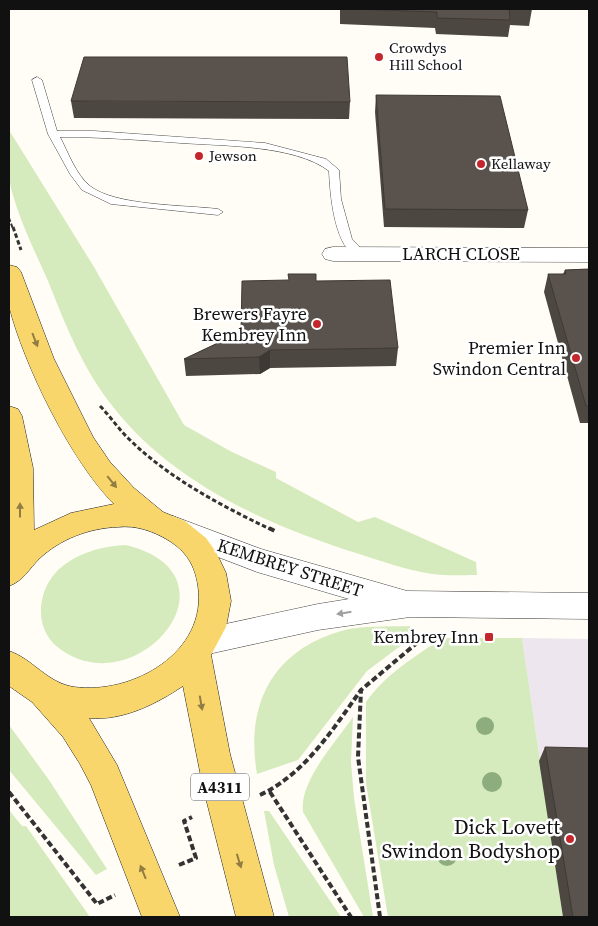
<svg xmlns="http://www.w3.org/2000/svg" width="598" height="926" font-family="'Source Serif 4',serif">
  <rect width="100%" height="100%" fill="#fffdf5"/>
  <path fill="#eee6ef" d="M522,638l67,1v278h-26z"/>
  <path fill="#d5ebbd" d="M9,130l85,137 90,158 48,27 44,20v6l82,44 17,-5 101,45 1,13c-14,0 -30,1 -45,-1 -25,-4 -52,-13 -76,-21 -89,-28 -183,-70 -242,-145 -31,-38 -48,-82 -66,-127 -14,-32 -32,-67 -39,-102 -3,-15 0,-33 0,-49z
    M126,545c124,31 5,168 -72,99 -8,-8 -13,-20 -13,-31 0,-47 44,-66 85,-68z
    M410,626l1,12 -44,33 -69,89 -41,14c-12,-69 15,-123 84,-143 22,-6 47,-4 69,-5z
    M444,638h78l41,279h-175l-22,-134v-81c18,-26 51,-48 78,-64z
    M353,717l-2,45 3,36 19,119h-9l-61,-105c-4,-31 33,-70 50,-95z
    M9,725l40,55 58,89 -11,6 -87,-105z
    M9,810l13,16h4l64,91h-81z
    M264,811h5l72,106h-52l-15,-52z"/>
  <g fill="none" stroke-linecap="round" stroke-linejoin="round">
    <defs>
      <path id="lane" d="M37,77l5,3 15,51h37l171,12 61,16 13,11 2,29 11,40 14,15 -6,4c-26,-7 -30,-65 -31,-87 -34,-26 -105,-25 -148,-28 -40,-3 -81,-6 -121,-6 8,15 16,38 30,49 25,20 95,19 128,23l5,3 -5,3 -107,-11 -29,-14 -12,-16 -22,-40 -16,-54z"/>
      <path id="street" d="M333,247l256,1v14l-256,-1 -8,-2 -3,-5 3,-5z
        M173,516l88,33 146,42 182,2v26l-179,-2 -92,13 -114,25 -11,-4 -5,-10 5,-10 125,-27 31,-5 -92,-27 -94,-36 -5,-8 5,-8z"/>
      <path id="primary" d="M9,265l8,2 4,5 33,87 39,78 17,25 24,26 29,24 22,9 21,17 10,14 10,21 5,28 -5,26 -15,28 19,99 44,163h-38l-33,-130 -20,-101c-27,18 -60,35 -94,32l28,47 63,152h-38l-51,-132 -11,-21 -17,-27 -31,-35 -23,-16v-35c24,8 38,32 65,36 59,8 134,-35 124,-101 -3,-21 -12,-35 -30,-46 -15,-9 -32,-15 -50,-13 -29,1 -58,12 -79,32 -10,10 -16,22 -30,27v-180l9,3 4,7 11,52 1,62 37,-17 43,-9c-43,-43 -90,-139 -105,-198 -3,-12 -1,-29 0,-41z"/>
    </defs>
    <use href="#lane" stroke="#444" stroke-width="1"/>
    <use href="#street" stroke="#444" stroke-width="1"/>
    <use href="#primary" stroke="#222" stroke-width="1"/>
    <path stroke="#333" stroke-width="2" stroke-dasharray="4 2" stroke-linecap="butt" d="M9,218l4,11"/>
    <path stroke="#333" stroke-width="3" stroke-dasharray="4.5 2.5" stroke-linecap="butt" d="M13,227l8,23
      M100,406c11,11 19,24 30,34 40,39 92,66 142,90"/>
    <path stroke="#333" stroke-width="4" stroke-dasharray="6 3" stroke-linecap="butt" d="M269,528l8,4
      M9,792l88,112 18,-9
      M270,792l81,125
      M260,795c45,-21 73,-66 101,-105
      M179,865l17,-7 -12,-37 8,-4
      M380,917l-22,-160 3,-67 63,-53"/>
    <use href="#lane" fill="#fff" fill-rule="evenodd"/>
    <use href="#street" fill="#fff" fill-rule="evenodd"/>
    <use href="#primary" fill="#f9d66b" fill-rule="evenodd"/>
  </g>
  <g fill="#8dad7f">
    <circle cx="485" cy="726" r="9"/>
    <circle cx="492" cy="782" r="10"/>
    <circle cx="447" cy="856" r="10"/>
  </g>
  <path fill="#4d4742" d="M340,9h192l-3,17 -19,-1 -2,12 -72,-3 -1,-6 -95,-4z
    M376,95l152,115 -4,18 -140,-1 -9,-115z
    M71,101l279,1 -1,17 -275,-1z
    M589,269v154h-9l-36,-131 4,-18h15l2,-4z
    M316,281l82,67 -2,18 -126,2 -10,6 -74,2 -2,-17 57,-27z
    M545,747l44,170h-26l-24,-156z"/>
  <path fill="#3f3936" d="M270,350v18l-10,6 -1,-17z"/>
  <path fill="#5a524d" stroke="#3f3936" d="M355,9h154l1,11 -73,-2v-6z
    M84,57h263l3,45 -279,-1z
    M376,95l124,1 28,114 -143,-1z
    M589,269v137h-3l-38,-132h18l-1,-4z
    M288,274h28v7l74,-1 8,68 -128,2 -11,7 -75,2 57,-27 1,-51 47,-1z
    M545,747l44,1v169h-16z"/>
  <defs><path id="oneway-solid" d="M-6-.8H1V-3.2L6.5 0L1 3.2V.8H-6Z" transform="scale(1.25)"/></defs>
  <g fill="#917d42">
    <use href="#oneway-solid" transform="translate(35 340) rotate(69)"/>
    <use href="#oneway-solid" transform="translate(112 482) rotate(51)"/>
    <use href="#oneway-solid" transform="translate(20 510) rotate(-90)"/>
    <use href="#oneway-solid" transform="translate(201 703) rotate(80)"/>
    <use href="#oneway-solid" transform="translate(239 861) rotate(73)"/>
    <use href="#oneway-solid" transform="translate(143 872) rotate(-112)"/>
  </g>
  <use fill="#a0a0a0" href="#oneway-solid" transform="translate(344 613) rotate(171)"/>
  <g fill="#c4262e" stroke="#fff" stroke-width="2">
    <circle cx="379" cy="57" r="5"/>
    <circle cx="199" cy="156" r="5"/>
    <circle cx="481" cy="164" r="5"/>
    <circle cx="317" cy="324" r="5"/>
    <circle cx="576" cy="358" r="5"/>
    <rect x="484" y="632" width="10" height="10" rx="2.5"/>
    <circle cx="570" cy="839" r="5"/>
  </g>
  <g text-anchor="middle" stroke-width="5" stroke-linejoin="round" paint-order="stroke">
    <g font-size="15" fill="#111" stroke="#fff" text-anchor="start">
      <text x="389" y="53">Crowdys<tspan x="389" dy="17">Hill School</tspan></text>
      <text x="209" y="161">Jewson</text>
      <text x="491" y="169">Kellaway</text>
    </g>
    <rect fill="#fff" stroke="#585858" stroke-width="1" x="191" y="773.5" width="58" height="27" rx="4"/>
    <g font-size="16" font-weight="bold" fill="#111">
      <text x="220" y="793">A4311</text>
    </g>
    <g font-size="18" fill="#111" stroke="#fff">
      <text x="461" y="260">LARCH CLOSE</text>
      <text transform="translate(290 568) rotate(18)" y="6">KEMBREY STREET</text>
    </g>
    <g font-size="18" fill="#111" stroke="#fff" text-anchor="end">
      <text x="307" y="320">Brewers Fayre<tspan x="307" dy="21">Kembrey Inn</tspan></text>
      <text x="566" y="354">Premier Inn<tspan x="566" dy="21">Swindon Central</tspan></text>
      <text x="479" y="643">Kembrey Inn</text>
    </g>
    <g font-size="21" fill="#111" stroke="#fff" text-anchor="end">
      <text x="560" y="834">Dick Lovett<tspan x="560" dy="24">Swindon Bodyshop</tspan></text>
    </g>
  </g>
  <rect width="598" height="926" fill="none" stroke="#111111" stroke-width="20"/>
</svg>
